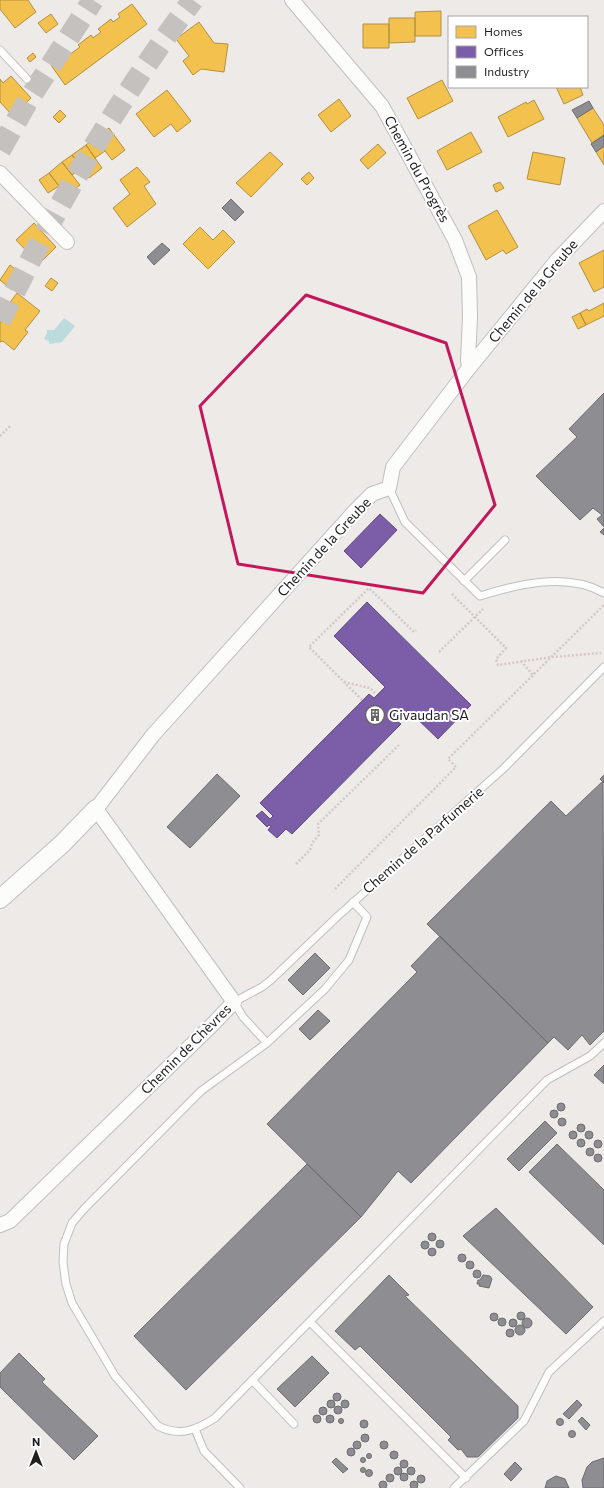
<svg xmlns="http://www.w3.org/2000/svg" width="604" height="1488" font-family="Commissioner,sans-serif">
  <rect width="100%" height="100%" fill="#edeae7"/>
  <path fill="#bddadd" d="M64,318l11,8 -13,16 -13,2v-3l-5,-2 3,-6v-3h7z"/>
  <path fill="#f2c14e" stroke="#b39040" d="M0,0h28l8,12 -21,16 -15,-19z
    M132,4l15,20 -82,61 -14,-20 12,-10 2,3 15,-11 -2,-2 13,-10 2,3 8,-6 -3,-3 13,-10 2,3 7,-5 -2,-3z
    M441,11v25h-26v-24z
    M51,14l7,10 -12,9 -8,-10z
    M389,18h26v24l-26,1z
    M199,22l15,21 14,1 -4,28 -23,-3 -8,6 -10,-14 6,-5 -13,-17z
    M363,24h26v24h-26z
    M33,53l3,4 -6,5 -3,-4z
    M11,76l20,22 -18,18 -13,-14v-23l3,4z
    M442,80l11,21 -35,18 -11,-21z
    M556,87h24l3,8 -19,9z
    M167,90l24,31 -14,11 -6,-8 -17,13 -18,-23z
    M339,99l12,17 -20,16 -13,-17z
    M534,100l10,19 -36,18 -10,-20 28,-15 1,2z
    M593,108l11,17v10l-12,8 -15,-25z
    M60,110l6,6 -7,7 -6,-6z
    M109,128l16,22 -13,10 -17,-22z
    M471,132l11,20 -35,18 -10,-19z
    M95,138l10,13 -10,7 -9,-13z
    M378,144l8,9 -18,16 -8,-9z
    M86,145l16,23 -13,10 -17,-23z
    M604,146v19l-8,-13z
    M270,152l13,12 -32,33 -15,-14z
    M533,152l32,6 -5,27 -33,-6z
    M72,155l10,13 -10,7 -10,-13z
    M62,162l18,23 -14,10 -17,-22z
    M137,167l13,15 -6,4 12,18 -29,23 -14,-19 17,-14 -10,-14z
    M309,172l5,6 -7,7 -6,-6z
    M49,173l10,13 -11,7 -9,-13z
    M500,182l4,6 -8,4 -3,-7z
    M497,210l21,37 -12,7 -3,-4 -17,10 -18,-34z
    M34,223l22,24 -17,17 -23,-24z
    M200,227l13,13 10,-10 12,12 -27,27 -25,-25z
    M604,250v37l-10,5 -15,-29z
    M10,265l14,11 -12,14 -12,-10z
    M51,278l7,5 -6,8 -7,-5z
    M17,293l23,18 -15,19 3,2 -14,18 -11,-9 -3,1v-32l3,2z
    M604,303v13l-18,9 -6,-12 7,-4 2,2z
    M580,313l6,12 -8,4 -6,-12z"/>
  <path fill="#7b5ea7" stroke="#5f4b7e" d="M380,514l17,16 -36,38 -17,-17z
    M367,602l104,103 -33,34 -30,-29 -11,11 4,3 -109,110 -6,-5 -9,9 -9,-8 3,-4 -2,-1 -2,2 -11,-11 6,-5 8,8 3,-3 -13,-13 109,-109 5,4 11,-11 -51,-51z"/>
  <path fill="#8d8d92" stroke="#6c6c70" d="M589,101l4,7 -16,10 -5,-8z
    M604,135v11l-8,6 -5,-8z
    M231,199l13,13 -9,9 -13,-13z
    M162,243l8,7 -16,15 -7,-8z
    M604,393v134l-7,-8 5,-4 -9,-7 -13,12 -44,-44 41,-39 -8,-8z
    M604,528v7l-4,-3z
    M217,774l23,22 -50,52 -23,-21z
    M604,775v8l-4,-4z
    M603,781l1,250 -14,14 -8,-10 -14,15 -14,-13 -6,6 -121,-119 124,-123 15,15z
    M440,936l108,107 -137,140 -13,-12 -37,46 -94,-93 150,-152 -6,-6z
    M315,953l15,15 -27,27 -15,-15z
    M318,1010l12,11 -20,19 -11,-11z
    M604,1065v19l-10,-9z
    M557 1107a4 4 0 1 1 8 0a4 4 0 1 1-8 0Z
    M550 1114a4 4 0 1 1 8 0a4 4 0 1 1-8 0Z
    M558 1122a4 4 0 1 1 8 0a4 4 0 1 1-8 0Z
    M545,1121l12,12 -38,38 -12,-12z
    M577 1128a4 4 0 1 1 8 0a4 4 0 1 1-8 0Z
    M569 1135a4 4 0 1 1 8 0a4 4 0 1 1-8 0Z
    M585 1135a4 4 0 1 1 8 0a4 4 0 1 1-8 0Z
    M577 1143a4 4 0 1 1 8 0a4 4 0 1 1-8 0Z
    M594 1144a4 4 0 1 1 8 0a4 4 0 1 1-8 0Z
    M557,1144l47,46v55l-75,-73z
    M586 1152a4 4 0 1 1 8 0a4 4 0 1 1-8 0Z
    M594 1158a4 4 0 1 1 8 0a4 4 0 1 1-8 0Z
    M307,1164l54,53 -175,173 -52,-54z
    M496,1208l97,99 -27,27 -103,-98z
    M428 1237a4 4 0 1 1 8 0a4 4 0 1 1-8 0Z
    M436 1244a4 4 0 1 1 8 0a4 4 0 1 1-8 0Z
    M421 1245a4 4 0 1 1 8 0a4 4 0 1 1-8 0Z
    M428 1252a4 4 0 1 1 8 0a4 4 0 1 1-8 0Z
    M458 1258a4 4 0 1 1 8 0a4 4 0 1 1-8 0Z
    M466 1265a4 4 0 1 1 8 0a4 4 0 1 1-8 0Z
    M473 1274a4 4 0 1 1 8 0a4 4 0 1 1-8 0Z
    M389,1275l20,20 -4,1 113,110v12l-40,39h-11l-6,-8 -3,1 -10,-10 3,-3 -91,-91 -5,4 -20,-19z
    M483,1275l7,1 2,3 -3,9 -10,-2 1,-2h-3l1,-4h2z
    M517 1316a4 4 0 1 1 8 0a4 4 0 1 1-8 0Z
    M490 1317a4 4 0 1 1 8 0a4 4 0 1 1-8 0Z
    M498 1322a4 4 0 1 1 8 0a4 4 0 1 1-8 0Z
    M522 1323a5 5 0 1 1 10 0a5 5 0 1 1-10 0Z
    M509 1323a4 4 0 1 1 8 0a4 4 0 1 1-8 0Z
    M515 1330a5 5 0 1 1 10 0a5 5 0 1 1-10 0Z
    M506 1333a4 4 0 1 1 8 0a4 4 0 1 1-8 0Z
    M19,1353l26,26 -3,3 56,54 -24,24 -74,-73v-14z
    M312,1356l17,17 -34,34 -18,-18z
    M333 1397a4 4 0 1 1 8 0a4 4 0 1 1-8 0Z
    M341 1404a4 4 0 1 1 8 0a4 4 0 1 1-8 0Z
    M327 1404a4 4 0 1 1 8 0a4 4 0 1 1-8 0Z
    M577,1400l5,5 -13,14 -6,-5z
    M334 1410a4 4 0 1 1 8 0a4 4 0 1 1-8 0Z
    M319 1411a4 4 0 1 1 8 0a4 4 0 1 1-8 0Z
    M313 1419a4 4 0 1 1 8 0a4 4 0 1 1-8 0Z
    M326 1419a4 4 0 1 1 8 0a4 4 0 1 1-8 0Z
    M582,1417l8,8 -4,5 -8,-9z
    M556.5 1422a3.5 3.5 0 1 1 7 0a3.5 3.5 0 1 1-7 0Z
    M338.5 1421a2.5 2.5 0 1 1 5 0a2.5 2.5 0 1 1-5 0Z
    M360 1424a4 4 0 1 1 8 0a4 4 0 1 1-8 0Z
    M568.5 1434a3.5 3.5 0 1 1 7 0a3.5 3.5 0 1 1-7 0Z
    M361 1438a4 4 0 1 1 8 0a4 4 0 1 1-8 0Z
    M353 1445a4 4 0 1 1 8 0a4 4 0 1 1-8 0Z
    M380 1445a4 4 0 1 1 8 0a4 4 0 1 1-8 0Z
    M347 1452a4 4 0 1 1 8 0a4 4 0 1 1-8 0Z
    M390 1455a4 4 0 1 1 8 0a4 4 0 1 1-8 0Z
    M366.5 1456a2.5 2.5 0 1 1 5 0a2.5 2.5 0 1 1-5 0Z
    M360.5 1460a2.5 2.5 0 1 1 5 0a2.5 2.5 0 1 1-5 0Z
    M336,1458l12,11 -5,4 -11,-11z
    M604,1458v30h-21l-1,-8 5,-13 5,-5z
    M400 1464a4 4 0 1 1 8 0a4 4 0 1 1-8 0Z
    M515,1462l7,7 -11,12 -7,-7z
    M394 1471a4 4 0 1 1 8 0a4 4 0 1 1-8 0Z
    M407 1471a4 4 0 1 1 8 0a4 4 0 1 1-8 0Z
    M360.5 1470a2.5 2.5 0 1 1 5 0a2.5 2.5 0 1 1-5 0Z
    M365.5 1473a3.5 3.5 0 1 1 7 0a3.5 3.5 0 1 1-7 0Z
    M400 1477a4 4 0 1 1 8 0a4 4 0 1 1-8 0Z
    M386 1478a4 4 0 1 1 8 0a4 4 0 1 1-8 0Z
    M417 1479a4 4 0 1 1 8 0a4 4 0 1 1-8 0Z
    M556,1476l9,3 4,9h-24l2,-7z
    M379 1485a4 4 0 1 1 8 0a4 4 0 1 1-8 0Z
    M410 1485a4 4 0 1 1 8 0a4 4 0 1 1-8 0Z"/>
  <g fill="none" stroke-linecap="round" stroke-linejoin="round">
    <path stroke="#c4c1bf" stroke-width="22" stroke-dasharray="22 11" stroke-linecap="butt" d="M0,150l27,-48 66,-102
      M0,321c55,-113 117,-221 193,-321"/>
    <defs>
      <path id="service" d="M0,50l27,29
        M389,488l16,34 75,74c38,-12 87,-24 124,-3
        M464,581l41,-41
        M353,902l14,15 -18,43 -24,29 -58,54 -66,48 -117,118 -12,14 -8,21 -1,18 3,22 6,19 43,73 43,50c22,11 38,4 57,-8l332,-338 43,-24 14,-13
        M267,1043l-24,-26 -9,-15 28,-15 9,-7 67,-64 165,-147 101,-102
        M310,1322l156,156
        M252,1380l42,44
        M195,1429l9,22 36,37
        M454,1488l70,-67 25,-49 55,-51"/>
      <path id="minor" d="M292,0l90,106 73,134 14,37 1,40 -2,43 1,8
        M0,173l67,69
        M0,1225l10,-4 203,-197 21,-22 -138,-193 57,-74 202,-224 17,-17 17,-6 4,-21 76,-99 89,-109 46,-48"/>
      <path id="tertiary" d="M0,899l62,-55 34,-35"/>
    </defs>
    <use href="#service" stroke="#c0bfbe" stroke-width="9"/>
    <use href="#minor" stroke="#c0bfbe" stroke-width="16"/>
    <use href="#tertiary" stroke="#c0bfbe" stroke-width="20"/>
    <path stroke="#d6c8c7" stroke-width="2.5" stroke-dasharray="2 2" stroke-linecap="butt" d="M0,436l11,-11
      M452,594l54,54 -10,11 2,6 54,-8 49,-4
      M439,652l44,-43
      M521,661l12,14
      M344,682l26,6 5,5
      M362,700l-53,-53 60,-59 45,44 2,-2
      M296,864l14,-14 2,-7 7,-8 -1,-11 81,-79
      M335,889l121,-122 -8,-8 156,-154"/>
    <use href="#service" stroke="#fcfcfb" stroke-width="7"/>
    <use href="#minor" stroke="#fcfcfb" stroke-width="14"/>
    <use href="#tertiary" stroke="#fcfcfb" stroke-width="18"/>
  </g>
  <path fill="none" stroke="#c2185b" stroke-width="3" stroke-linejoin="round" d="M306,295l140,48 49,162 -72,88 -185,-29 -38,-158z"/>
  <defs>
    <symbol id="building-ring" viewBox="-11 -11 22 22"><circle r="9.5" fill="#fff" stroke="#676665" stroke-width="1.5"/><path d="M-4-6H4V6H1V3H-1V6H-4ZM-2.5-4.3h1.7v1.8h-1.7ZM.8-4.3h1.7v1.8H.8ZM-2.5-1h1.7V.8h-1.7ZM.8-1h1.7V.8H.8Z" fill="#676665"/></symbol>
  </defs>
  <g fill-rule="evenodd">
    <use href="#building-ring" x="364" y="704" width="22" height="22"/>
  </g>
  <g text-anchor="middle" stroke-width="4" stroke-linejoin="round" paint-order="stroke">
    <g font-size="14" fill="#1f1f1f" stroke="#fff">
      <text transform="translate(417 169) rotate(61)" y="5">Chemin du Progrès</text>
      <text transform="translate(533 291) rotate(-50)" y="5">Chemin de la Greube</text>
      <text transform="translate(324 547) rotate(-47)" y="5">Chemin de la Greube</text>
      <text transform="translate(423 840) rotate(-41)" y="5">Chemin de la Parfumerie</text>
      <text transform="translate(186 1049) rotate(-45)" y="5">Chemin de Chèvres</text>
    </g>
    <g font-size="14" fill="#1f1f1f" stroke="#fff" text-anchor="start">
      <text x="389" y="720">Givaudan SA</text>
    </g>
  </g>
  <rect x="448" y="16" width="140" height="72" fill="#ffffff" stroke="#a5a5a5"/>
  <rect x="456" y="26" width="20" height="12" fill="#f2c14e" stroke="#a5a5a5"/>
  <text x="484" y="36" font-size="12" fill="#1f1f1f">Homes</text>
  <rect x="456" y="46" width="20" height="12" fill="#7b5ea7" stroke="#a5a5a5"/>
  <text x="484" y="56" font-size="12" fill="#1f1f1f">Offices</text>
  <rect x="456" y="66" width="20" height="12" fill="#8d8d92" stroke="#a5a5a5"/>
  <text x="484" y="76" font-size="12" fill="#1f1f1f">Industry</text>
  <g transform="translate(36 1452)" stroke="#ffffff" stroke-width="3" paint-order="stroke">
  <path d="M0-3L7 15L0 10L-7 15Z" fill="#1f1f1f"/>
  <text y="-6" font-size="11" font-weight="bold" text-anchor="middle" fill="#1f1f1f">N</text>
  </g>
</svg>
